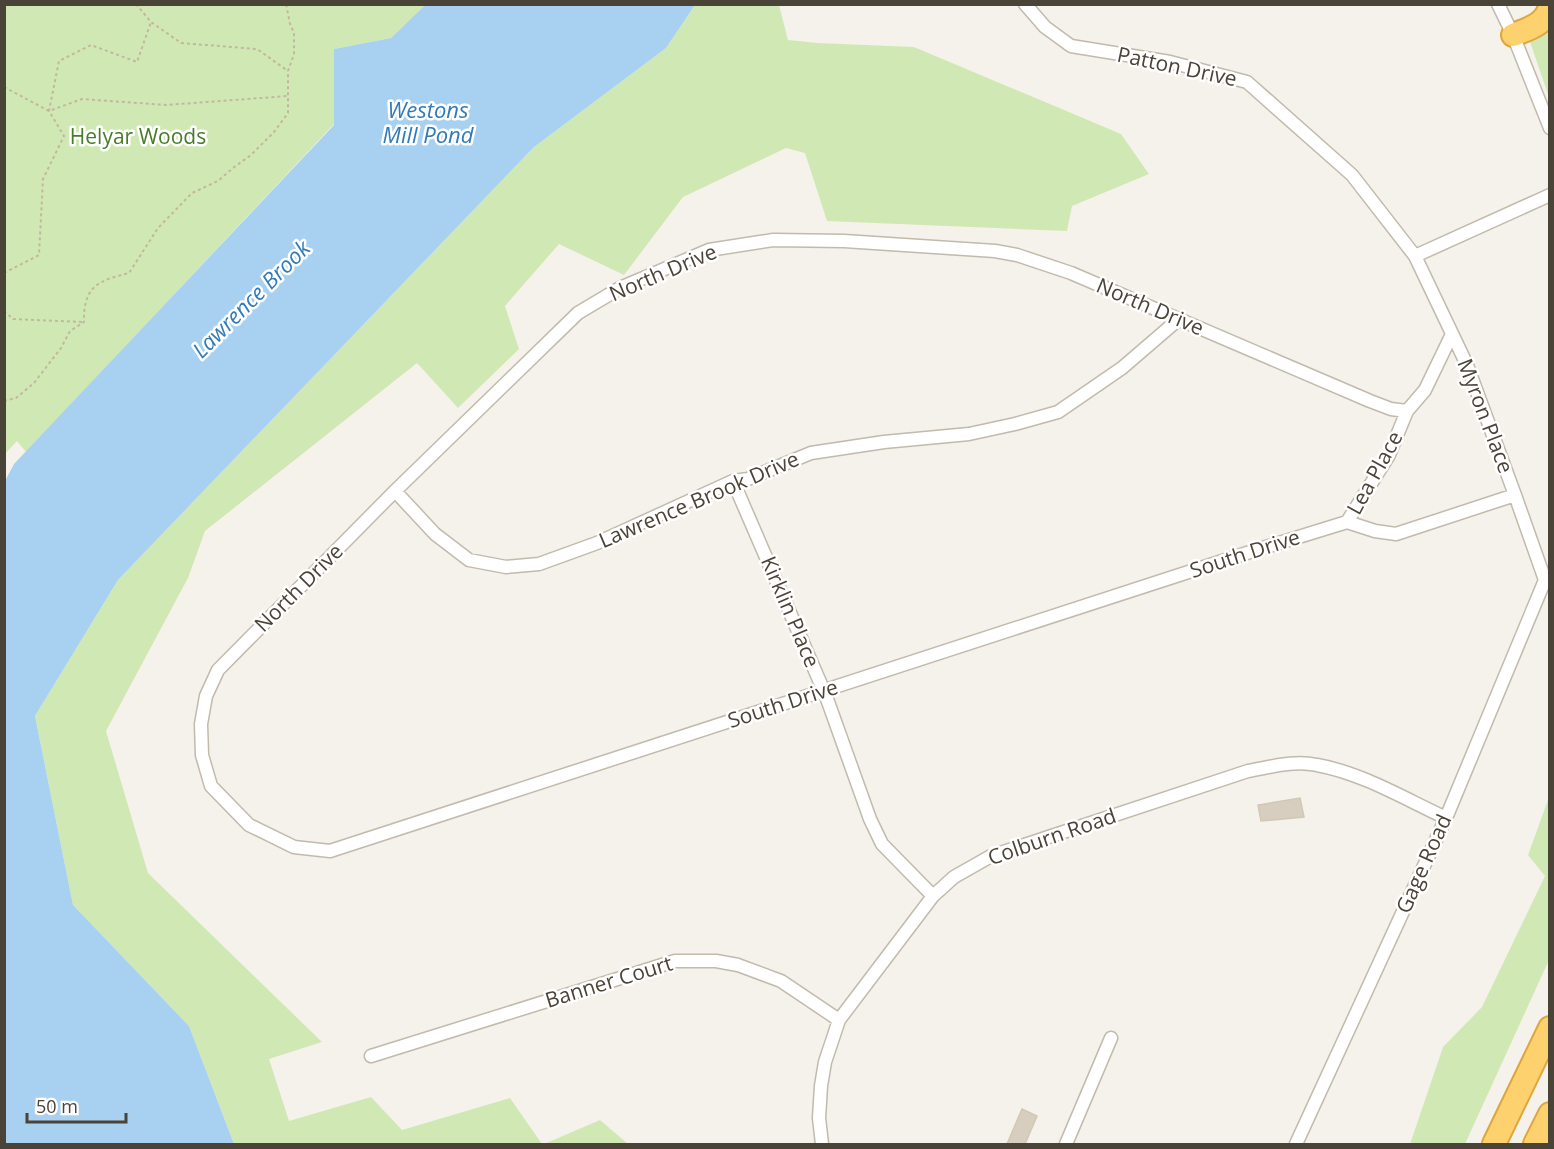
<svg xmlns="http://www.w3.org/2000/svg" width="1554" height="1149" font-family="'Open Sans',sans-serif">
  <rect width="100%" height="100%" fill="#f5f2eb"/>
  <path fill="#d0e9b4" d="M5,5h420l-34,33 -57,11v75l-308,328 -9,-11 -12,13z
    M695,5h84l9,35 30,3 96,4 207,87 28,40 -77,32 -5,25 -240,-10 -22,-68 -19,-5 -103,49 -59,78 -65,-31 -54,62 14,43 -61,59 -41,-45 -212,168 -17,47 -82,153 42,142 174,169 -53,17 20,62 82,-24 31,33 108,-32 32,46h-308l-45,-118 -116,-121 -38,-189 83,-136 416,-433 132,-99z
    M1549,25v72l-19,-55z
    M1549,797v163l-84,184h-55l33,-97 39,-40 63,-131 -17,-21z
    M600,1120l28,24h-84z"/>
  <path fill="#a8d1f1" d="M425,5h270l-29,43 -132,99 -416,433 -83,136 38,189 116,121 45,118h-229v-663l9,-17 320,-339v-76l57,-11z"/>
  <path fill="#d7cec0" stroke="#d2c7b3" stroke-width="1.5" d="M1300,798l4,19 -43,4 -3,-16z
    M1022,1109l15,7 -12,28h-18z"/>
  <g fill="none" stroke-linecap="round" stroke-linejoin="round">
    <defs>
      <path id="street" d="M1025,4l20,23 26,19 99,16 77,20 105,93 63,81 52,109 48,130 30,85
        M1498,4l15,31 37,93
        M1415,256l135,-61
        M733,481l93,215 44,123 12,25 51,52
        M395,491l40,43 34,26 37,7 33,-3 58,-21 136,-62 15,-2 63,-26 73,-11 85,-8 46,-10 43,-12 64,-44 57,-49
        M1347,522l-97,30 -920,299 -36,-4 -45,-22 -38,-39 -9,-31 -1,-31 5,-28 12,-26 177,-179 183,-178 42,-25 89,-38 64,-10 71,1 151,10 22,4 54,18 299,128 21,8 16,2
        M1347,522l42,-67 18,-44 18,-21 27,-56
        M1347,522l28,9 21,3 119,-39
        M371,1056l304,-95h41l22,4 43,16 58,39
        M822,1144l-3,-26 2,-32 4,-24 14,-42 94,-124 21,-19 37,-21 257,-85c23,-4 46,-11 69,-6 45,8 88,34 129,53
        M1066,1144l45,-106
        M1296,1144l150,-326 99,-238"/>
      <path id="highway" d="M1513,35c15,-6 32,-10 37,-28
        M1494,1144l56,-116
        M1535,1144l15,-30"/>
    </defs>
    <use href="#street" stroke="#c1baad" stroke-width="15"/>
    <use href="#highway" stroke="#dea63c" stroke-width="26"/>
    <path stroke="#c3b79e" stroke-width="2" stroke-dasharray="3 3" stroke-linecap="butt" d="M136,4l15,18 30,21 76,6 31,22
      M4,87l45,24 33,-12 84,6 122,-9
      M4,273l35,-18 4,-76 21,-43 -15,-25 10,-50 32,-16 46,17 14,-40
      M4,311l9,8 71,3
      M4,401l12,-3 18,-15 27,-35 9,-17 14,-9c0,-7 0,-14 2,-20 5,-21 25,-24 43,-29l29,-45 34,-35 26,-12 15,-13 18,-13 23,-23 14,-19v-42l6,-17v-21l-4,-9 -4,-20"/>
    <use href="#street" stroke="#fff" stroke-width="12"/>
    <use href="#highway" stroke="#fdd16e" stroke-width="22"/>
  </g>
  <g text-anchor="middle" stroke-width="5" stroke-linejoin="round" paint-order="stroke">
    <g font-size="21" fill="#4a4338" stroke="#fff">
      <text transform="translate(1177 67) rotate(12)" y="7">Patton Drive</text>
      <text transform="translate(663 273) rotate(-23)" y="7">North Drive</text>
      <text transform="translate(1150 307) rotate(23)" y="7">North Drive</text>
      <text transform="translate(1485 416) rotate(69)" y="7">Myron Place</text>
      <text transform="translate(1375 473) rotate(-61)" y="7">Lea Place</text>
      <text transform="translate(699 500) rotate(-23)" y="7">Lawrence Brook Drive</text>
      <text transform="translate(1245 554) rotate(-18)" y="7">South Drive</text>
      <text transform="translate(299 588) rotate(-45)" y="7">North Drive</text>
      <text transform="translate(790 612) rotate(67)" y="7">Kirklin Place</text>
      <text transform="translate(783 704) rotate(-18)" y="7">South Drive</text>
      <text transform="translate(1052 837) rotate(-19)" y="7">Colburn Road</text>
      <text transform="translate(1424 864) rotate(-66)" y="7">Gage Road</text>
      <text transform="translate(609 982) rotate(-17)" y="7">Banner Court</text>
    </g>
    <g font-size="21" fill="#487c2a" stroke="#fff">
      <text x="138" y="144">Helyar Woods</text>
    </g>
    <g font-size="22" font-style="italic" fill="#307bb7" stroke="#fff">
      <text x="428" y="118">Westons<tspan x="428" dy="25">Mill Pond</tspan></text>
      <text transform="translate(251 299) rotate(-45)" y="8">Lawrence Brook</text>
    </g>
  </g>
  <rect width="1554" height="1149" fill="none" stroke="#4a4338" stroke-width="12"/>
  <path d="M27 1113v9h99v-9" fill="none" stroke="#4a4338" stroke-width="3"/>
  <text x="36" y="1113" font-size="18" fill="#4a4338" stroke="#ffffff" stroke-width="4.5" paint-order="stroke">50 m</text>
</svg>
